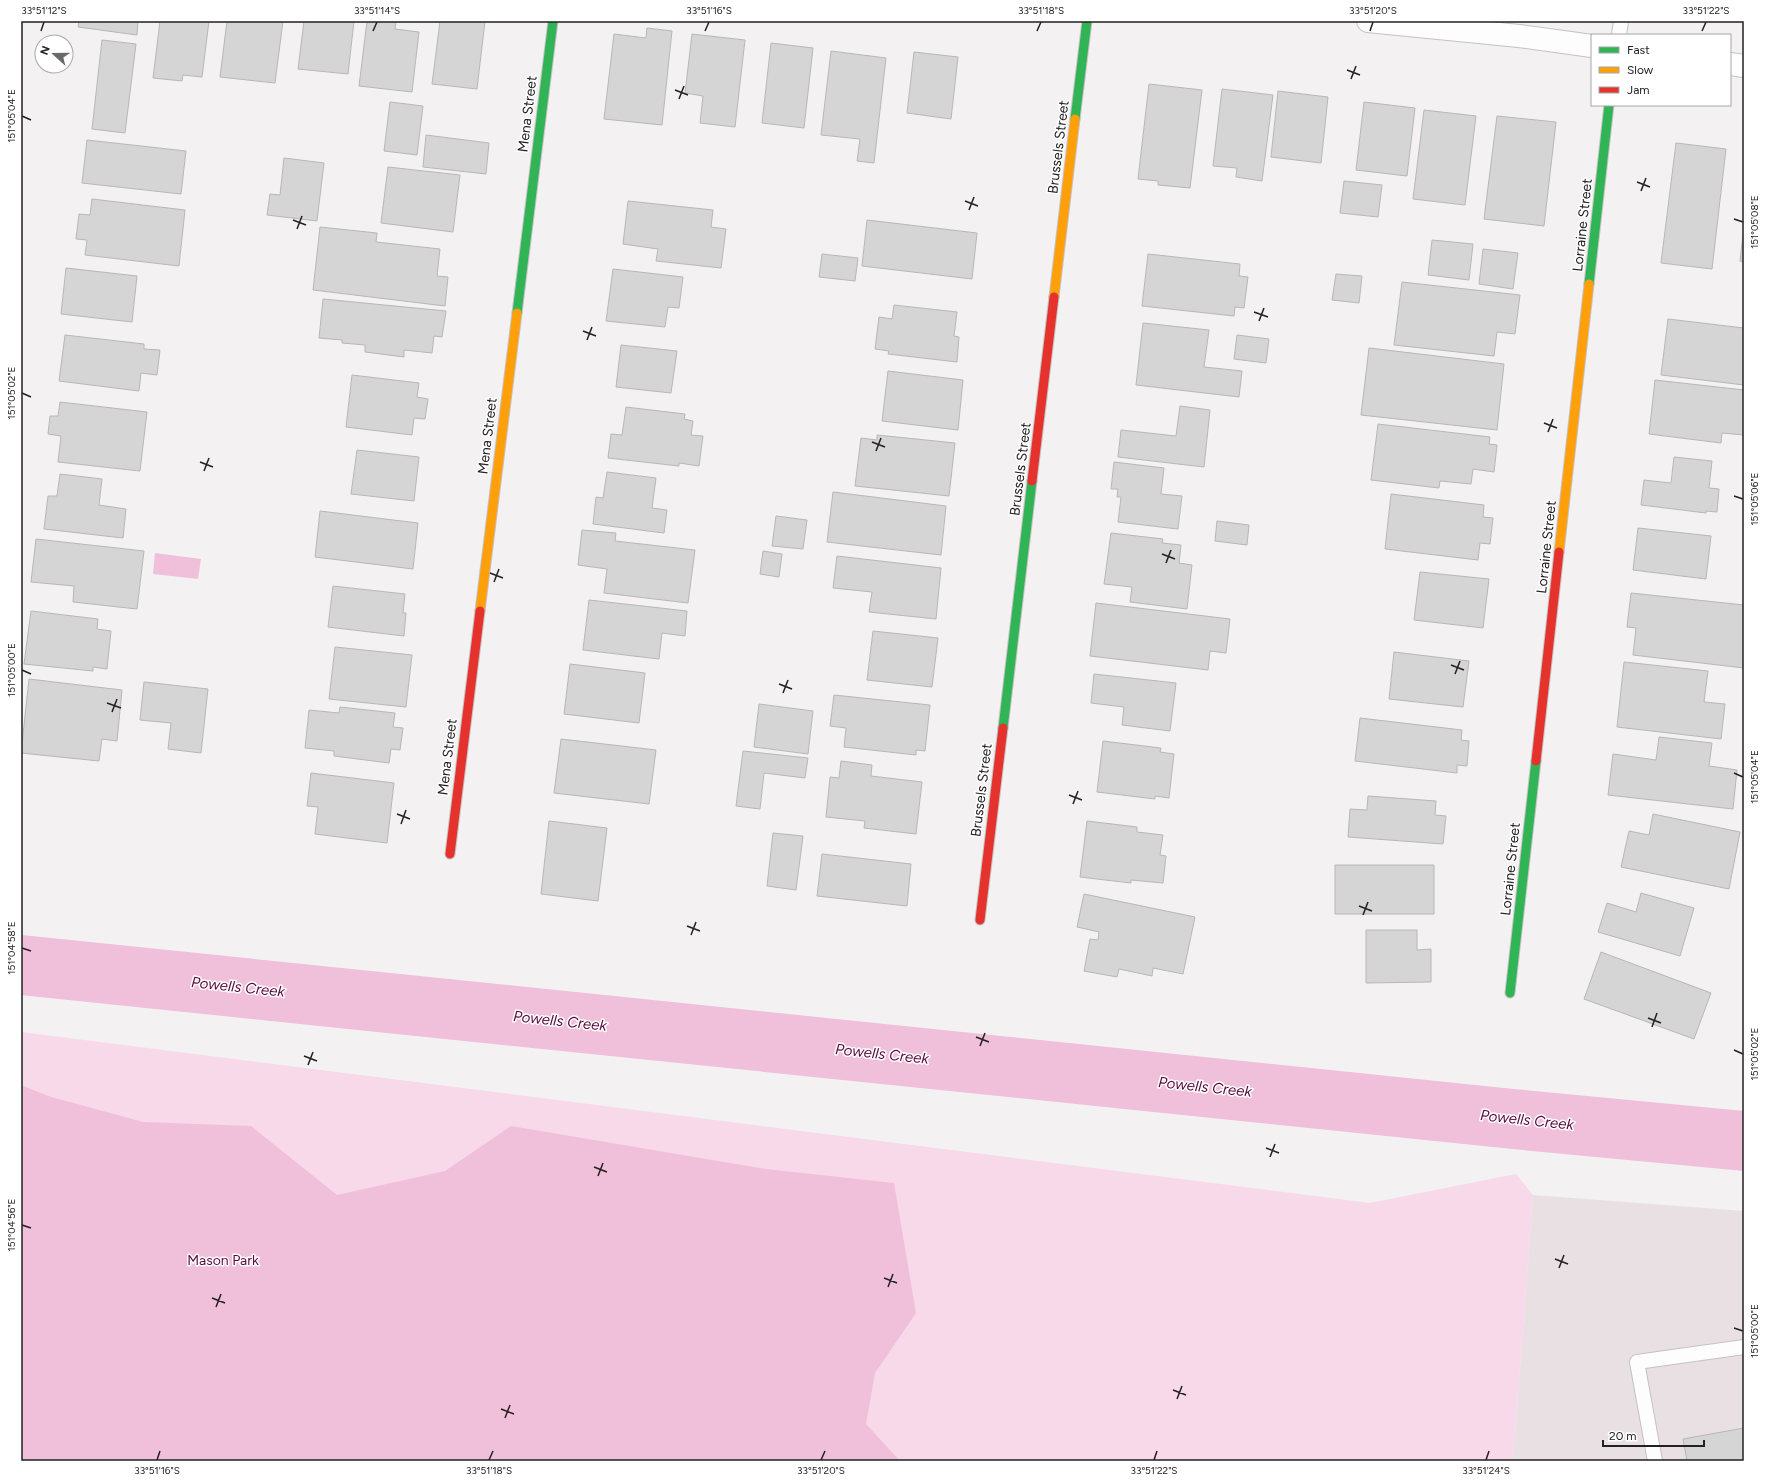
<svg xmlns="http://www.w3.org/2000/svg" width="1765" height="1482" font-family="Figtree,sans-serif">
  <rect width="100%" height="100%" fill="#f3f1f2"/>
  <path fill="#e8e0e3" d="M1533,1195l211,16v250h-231z"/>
  <path fill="#f7d9e9" d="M21,1032l1349,171 146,-29 17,21 -20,266h-1492z"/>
  <path fill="#f0bfda" d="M155,553l46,6 -3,20 -45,-5z
    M21,1085l27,11 95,26 108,4 86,69 108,-24 66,-45 254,43 129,14 22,130 -41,60 -9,51 34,37h-879z"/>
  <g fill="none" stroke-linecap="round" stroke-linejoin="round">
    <path stroke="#f0bfda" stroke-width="60" d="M21,965l1492,154 231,22"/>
  </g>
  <path fill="#d6d5d6" stroke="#b8b7b7" d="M79,21h59l-1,14 -59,-8z
    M160,21h49l-7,56 -19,-2 -1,6 -29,-3z
    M227,21h56l-8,62 -55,-6z
    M304,21h50l-6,53 -50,-5z
    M367,21h29l-1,8 24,3 -7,60 -53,-6z
    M440,21h45l-8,68 -45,-5z
    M647,28l25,3 -10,94 -58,-6 10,-85 32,4z
    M692,34l53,6 -10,87 -35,-4 3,-27 -18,-3z
    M102,40l34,4 -11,89 -33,-4z
    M771,43l42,5 -9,80 -42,-5z
    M831,51l55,7 -12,105 -17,-2 3,-22 -39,-4z
    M914,52l44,5 -7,62 -44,-6z
    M1149,84l53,6 -12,98 -32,-3v-4l-20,-2z
    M1222,89l51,6 -11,86 -26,-4 1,-9 -24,-2z
    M1278,91l50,6 -7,66 -50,-6z
    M390,102l33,4 -6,49 -33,-4z
    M1364,102l51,6 -8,68 -51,-6z
    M1424,110l52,6 -11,89 -52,-6z
    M1497,116l59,6 -12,104 -60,-7z
    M426,135l63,8 -3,31 -63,-7z
    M87,140l99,11 -5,43 -99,-11z
    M1676,143l50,6 -14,120 -51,-6z
    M284,158l40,5 -7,58 -50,-6 3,-21 10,1z
    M388,167l72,8 -7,57 -72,-9z
    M1344,181l38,4 -4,32 -38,-4z
    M92,199l93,11 -6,56 -94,-11 2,-15 -11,-1 3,-25 11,1z
    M628,201l85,9 -2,17 15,2 -5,39 -65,-7 2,-12 -35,-5z
    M867,220l110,13 -5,46 -110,-13z
    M1744,226v36l-4,-1z
    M320,227l57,6 -1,9 64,7 -3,27 11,1 -3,29 -132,-16z
    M1432,240l41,4 -4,36 -41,-5z
    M1483,249l35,4 -5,36 -34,-5z
    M822,254l36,4 -3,23 -36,-4z
    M1148,254l92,10 -1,12 9,1 -4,31 -9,-1 -1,9 -92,-10z
    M66,268l71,8 -5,46 -71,-8z
    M613,269l70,8 -4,31 -11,-1 -3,20 -59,-6z
    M1336,274l26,2 -3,27 -27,-3z
    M1402,282l118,13 -5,39 -18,-2 -3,24 -100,-11z
    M323,299l123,12 -4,26 -8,-1 -2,17 -28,-3v7l-39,-5v-7l-23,-2v-3l-23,-2z
    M894,305l63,7 -3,24 5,1 -2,25 -69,-8 1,-3 -14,-2 4,-32 13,2z
    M1668,319l76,9v57l-83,-10z
    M1143,323l66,7 -5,37 38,4 -3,26 -103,-12z
    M65,335l79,9v5l16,1 -3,25 -16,-2 -2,18 -80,-10z
    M1237,335l32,4 -3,24 -32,-4z
    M621,345l56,6 -6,42 -55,-6z
    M1369,348l135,16 -7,66 -136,-15z
    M888,371l75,9 -5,50 -76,-9z
    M352,375l67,8 -2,14 11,2 -3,20 -11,-1 -2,17 -66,-8z
    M1655,380l89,10v45l-22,-2 -1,10 -72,-9z
    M60,402l87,10 -7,59 -82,-9 3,-26 -13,-2 2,-18h8z
    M1180,406l30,4 -6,57 -86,-10 3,-27 55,6z
    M626,407l59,7 -1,5 9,2 -2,14 12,1 -4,30 -20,-3v3l-71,-8 3,-24 11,1z
    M1378,424l112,13 -1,7 8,1 -3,27 -21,-3 -2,15 -31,-3 -1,7 -68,-8z
    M877,435l78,8 -6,53 -94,-10 6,-48 16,2z
    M357,450l62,7 -5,44 -63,-7z
    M1674,457l38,4 -3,27 10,1 -2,23 -11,-1v2l-65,-8 3,-25 27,3z
    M1114,462l50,6 -3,26 21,2 -4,33 -60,-7 3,-25h-4l1,-8h-7z
    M607,472l49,6 -4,30 15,2 -3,23 -71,-9 3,-27 7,1z
    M60,474l42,5 -3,26 27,4 -3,29 -79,-9 4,-33h9z
    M833,492l113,14 -5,49 -114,-13z
    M1391,494l93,11 -1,12 10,1 -3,26 -10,-1 -2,17 -93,-11z
    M320,511l98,12 -5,46 -98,-12z
    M776,516l31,4 -4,29 -31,-3z
    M1217,521l32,4 -2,20 -32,-4z
    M1638,528l73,8 -5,43 -73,-9z
    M582,530l34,3 -1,8 80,9 -7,53 -84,-10 3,-24 -29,-4z
    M1111,533l52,6 -1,4 19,2 -2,18 13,2 -5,44 -57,-7 2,-15 -28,-3z
    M36,539l108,12 -7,58 -64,-7 1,-16 -43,-4z
    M763,551l19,3 -3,23 -19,-3z
    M837,556l104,12 -5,51 -67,-7 3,-20 -39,-4z
    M1420,572l69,7 -6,49 -69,-8z
    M333,586l72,8 -2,19h3l-2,23 -76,-9z
    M1631,593l113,12v63l-111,-13 3,-27 -9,-1z
    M589,600l98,11 -2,25 -23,-3 -3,26 -76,-9z
    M1096,603l134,16 -4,34 -16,-2 -2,19 -118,-14z
    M31,611l67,8 -1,10 14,2 -4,38 -14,-2v4l-69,-7z
    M873,631l65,7 -6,49 -65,-7z
    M335,647l77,8 -6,52 -77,-8z
    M1394,652l75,9 -6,46 -74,-8z
    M1624,662l84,9 -4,31 21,2 -4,35 -104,-12z
    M570,664l75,9 -6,50 -75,-9z
    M1094,674l82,9 -6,48 -48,-6 2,-18 -33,-4z
    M29,679l93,11 -5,51 -15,-2 -3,22 -78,-8z
    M144,682l64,7 -7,64 -33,-4 3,-26 -31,-3z
    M834,695l96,10 -5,46 -9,-1v5l-72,-8 2,-19 -16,-2z
    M759,704l54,7 -5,43 -54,-7z
    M340,707l55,6 -2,14 10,1 -3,22 -9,-1 -2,14 -55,-7v-5l-29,-3 4,-38 30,3z
    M1360,718l102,12 -1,10 8,1 -2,25 -10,-1v8l-102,-12z
    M1659,737l53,6 -3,23 28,4 -4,39 -125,-14 5,-41 43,6z
    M561,739l95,11 -7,54 -95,-11z
    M1103,741l58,7 -1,4 14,2 -5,44 -14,-2v3l-58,-7z
    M743,751l65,7 -3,20 -41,-5 -4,36 -24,-3z
    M841,761l31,4 -1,11 51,6 -6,52 -52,-6 1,-7 -39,-4 4,-40 9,1z
    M311,773l83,10 -7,60 -72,-9 3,-27 -11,-1z
    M1368,796l68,5 -1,14 11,1 -3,28 -95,-7 2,-28 17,1z
    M1653,814l87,18 -11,57 -108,-22 8,-36 20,4z
    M549,821l58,7 -9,73 -57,-7z
    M1087,821l50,6v5l26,3 -3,20 6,1 -3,27 -32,-3v3l-51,-6z
    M773,833l30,3 -7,54 -29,-4z
    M822,854l89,10 -4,42 -90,-10z
    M1335,865h99v49h-99z
    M1641,893l53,15 -14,48 -82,-24 9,-29 29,9z
    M1084,894l111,23 -12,57 -30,-6 -1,8 -33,-7 -2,8 -33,-6 6,-32 8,1 1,-8 -22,-5z
    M1366,930h51v20l14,-1v33l-65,1z
    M1601,952l110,41 -17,46 -110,-40z
    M1744,1428v33h-57l-4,-22z"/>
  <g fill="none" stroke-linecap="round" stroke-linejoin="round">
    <defs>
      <path id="lane" d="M1619,35l2,-14
        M1655,1461l-18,-99 107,-15"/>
      <path id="street" d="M1368,21l151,15 73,10
        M1730,64l14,2"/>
      <path id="fast" d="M1075,119l12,-98
        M1589,284l20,-179
        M517,313l36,-292
        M1003,728l29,-247
        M1510,993l26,-232"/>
      <path id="slow" d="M1054,297l21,-178
        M1559,552l30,-268
        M480,611l37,-298"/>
      <path id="jam" d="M1032,481l22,-184
        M1536,761l23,-209
        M450,854l30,-243
        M980,920l23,-192"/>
    </defs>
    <use href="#lane" stroke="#c4c2c3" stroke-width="16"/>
    <use href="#street" stroke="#c4c2c3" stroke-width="24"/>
    <use href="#fast" stroke="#c4c2c3" stroke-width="11"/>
    <use href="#slow" stroke="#c4c2c3" stroke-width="11"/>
    <use href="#jam" stroke="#c4c2c3" stroke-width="11"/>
    <use href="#lane" stroke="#fdfdfd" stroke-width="14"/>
    <use href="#street" stroke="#fdfdfd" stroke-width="22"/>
    <use href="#fast" stroke="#30b455" stroke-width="9"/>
    <use href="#slow" stroke="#ff9f0a" stroke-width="9"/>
    <use href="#jam" stroke="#e5322d" stroke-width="9"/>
  </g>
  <path fill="none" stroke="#222021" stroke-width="1.5" d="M41,31l3,-9M373,31l4,-9M705,31l4,-9M1037,31l4,-9M1370,31l3,-9M1702,31l4,-9M1347,70l13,5M1351,79l5,-13M675,90l13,5M679,99l5,-13M22,116l9,4M1637,182l13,5M1641,191l5,-13M965,201l13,5M969,210l5,-13M1734,219l9,3M293,220l13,5M297,229l5,-13M1254,312l14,5M1259,321l5,-13M583,331l13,5M587,340l5,-13M22,393l9,4M1544,423l13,5M1548,432l5,-13M872,442l13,5M876,451l5,-13M200,462l13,5M204,471l5,-13M1734,496l9,3M1162,554l13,5M1166,563l5,-13M490,573l13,5M494,582l5,-13M1451,665l13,5M22,670l9,4M1455,674l5,-13M779,684l13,5M783,693l5,-13M107,703l14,5M112,712l5,-13M1734,773l9,4M1069,795l13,5M1073,804l5,-13M397,814l13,5M401,824l5,-14M1359,906l13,5M1363,915l5,-13M687,926l13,5M691,935l5,-13M22,948l9,3M1648,1018l13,5M1652,1027l5,-14M976,1037l13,5M980,1046l5,-13M1734,1050l9,4M304,1056l13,5M308,1065l5,-13M1266,1148l13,5M1270,1157l5,-13M594,1167l13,5M598,1176l5,-13M22,1225l9,3M1555,1259l13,5M1559,1268l5,-13M884,1278l13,5M888,1287l5,-13M212,1298l13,5M216,1307l5,-13M1734,1328l9,3M1173,1390l13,5M1177,1399l5,-13M501,1409l13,5M505,1418l5,-13M157,1460l3,-9M489,1460l4,-9M821,1460l4,-9M1154,1460l3,-9M1486,1460l3,-9"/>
  <g text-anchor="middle" stroke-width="3" stroke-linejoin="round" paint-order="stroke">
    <g font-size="14" fill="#222021" stroke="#fff">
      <text transform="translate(527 114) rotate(-83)" y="5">Mena Street</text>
      <text transform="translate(1058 147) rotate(-83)" y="5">Brussels Street</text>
      <text transform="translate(1582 225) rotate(-84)" y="5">Lorraine Street</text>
      <text transform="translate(487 436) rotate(-83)" y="5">Mena Street</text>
      <text transform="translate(1020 469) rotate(-83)" y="5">Brussels Street</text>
      <text transform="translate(1546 547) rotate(-84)" y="5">Lorraine Street</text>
      <text transform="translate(447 757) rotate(-83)" y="5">Mena Street</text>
      <text transform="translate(981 790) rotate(-83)" y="5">Brussels Street</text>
      <text transform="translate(1510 869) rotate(-84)" y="5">Lorraine Street</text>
    </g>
    <g font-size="14" fill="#59093f" stroke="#fff">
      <text x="223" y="1265">Mason Park</text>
    </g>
    <g font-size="15" font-style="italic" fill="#59083f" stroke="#fff">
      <text transform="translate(238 987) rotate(6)" y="5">Powells Creek</text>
      <text transform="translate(560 1021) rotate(6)" y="5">Powells Creek</text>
      <text transform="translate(882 1054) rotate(6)" y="5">Powells Creek</text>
      <text transform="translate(1205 1087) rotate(6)" y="5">Powells Creek</text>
      <text transform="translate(1527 1120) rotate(6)" y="5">Powells Creek</text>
    </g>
  </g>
  <rect width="1765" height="1482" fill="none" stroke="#ffffff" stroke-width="44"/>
  <rect x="1591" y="34" width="140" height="72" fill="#ffffff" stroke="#a7a6a6"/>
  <rect x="1599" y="47" width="20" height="6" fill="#30b455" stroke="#a7a6a6"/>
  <text x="1627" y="54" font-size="12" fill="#222021">Fast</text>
  <rect x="1599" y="67" width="20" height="6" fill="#ff9f0a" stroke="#a7a6a6"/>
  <text x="1627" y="74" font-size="12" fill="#222021">Slow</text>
  <rect x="1599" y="87" width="20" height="6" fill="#e5322d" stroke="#a7a6a6"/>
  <text x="1627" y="94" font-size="12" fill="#222021">Jam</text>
  <g transform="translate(54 54) rotate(291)"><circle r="19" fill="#ffffff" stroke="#a7a6a6"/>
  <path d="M0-3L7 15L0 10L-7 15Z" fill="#6b696a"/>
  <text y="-6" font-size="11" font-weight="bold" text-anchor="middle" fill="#222021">N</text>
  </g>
  <path d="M1603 1440v6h101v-6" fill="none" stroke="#222021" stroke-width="2"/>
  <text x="1609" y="1440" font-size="12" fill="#222021" stroke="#ffffff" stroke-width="3" paint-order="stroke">20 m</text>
  <rect x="22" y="22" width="1721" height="1438" fill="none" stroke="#222021" stroke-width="1.5"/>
  <g font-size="10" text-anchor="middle" fill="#222021">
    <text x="44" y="14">33°51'12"S</text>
    <text x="377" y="14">33°51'14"S</text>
    <text x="709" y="14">33°51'16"S</text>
    <text x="1041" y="14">33°51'18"S</text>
    <text x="1373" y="14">33°51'20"S</text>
    <text x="1706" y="14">33°51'22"S</text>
    <text transform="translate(11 116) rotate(-90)" y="4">151°05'04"E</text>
    <text transform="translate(1754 222) rotate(-90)" y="4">151°05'08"E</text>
    <text transform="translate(11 393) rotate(-90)" y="4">151°05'02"E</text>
    <text transform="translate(1754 499) rotate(-90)" y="4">151°05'06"E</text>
    <text transform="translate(11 670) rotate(-90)" y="4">151°05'00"E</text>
    <text transform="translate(1754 777) rotate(-90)" y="4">151°05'04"E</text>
    <text transform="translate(11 948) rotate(-90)" y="4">151°04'58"E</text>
    <text transform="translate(1754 1054) rotate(-90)" y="4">151°05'02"E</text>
    <text transform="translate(11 1225) rotate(-90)" y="4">151°04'56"E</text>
    <text transform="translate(1754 1331) rotate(-90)" y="4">151°05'00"E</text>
    <text x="157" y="1474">33°51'16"S</text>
    <text x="489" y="1474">33°51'18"S</text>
    <text x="821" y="1474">33°51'20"S</text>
    <text x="1154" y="1474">33°51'22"S</text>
    <text x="1486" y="1474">33°51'24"S</text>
  </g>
</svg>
